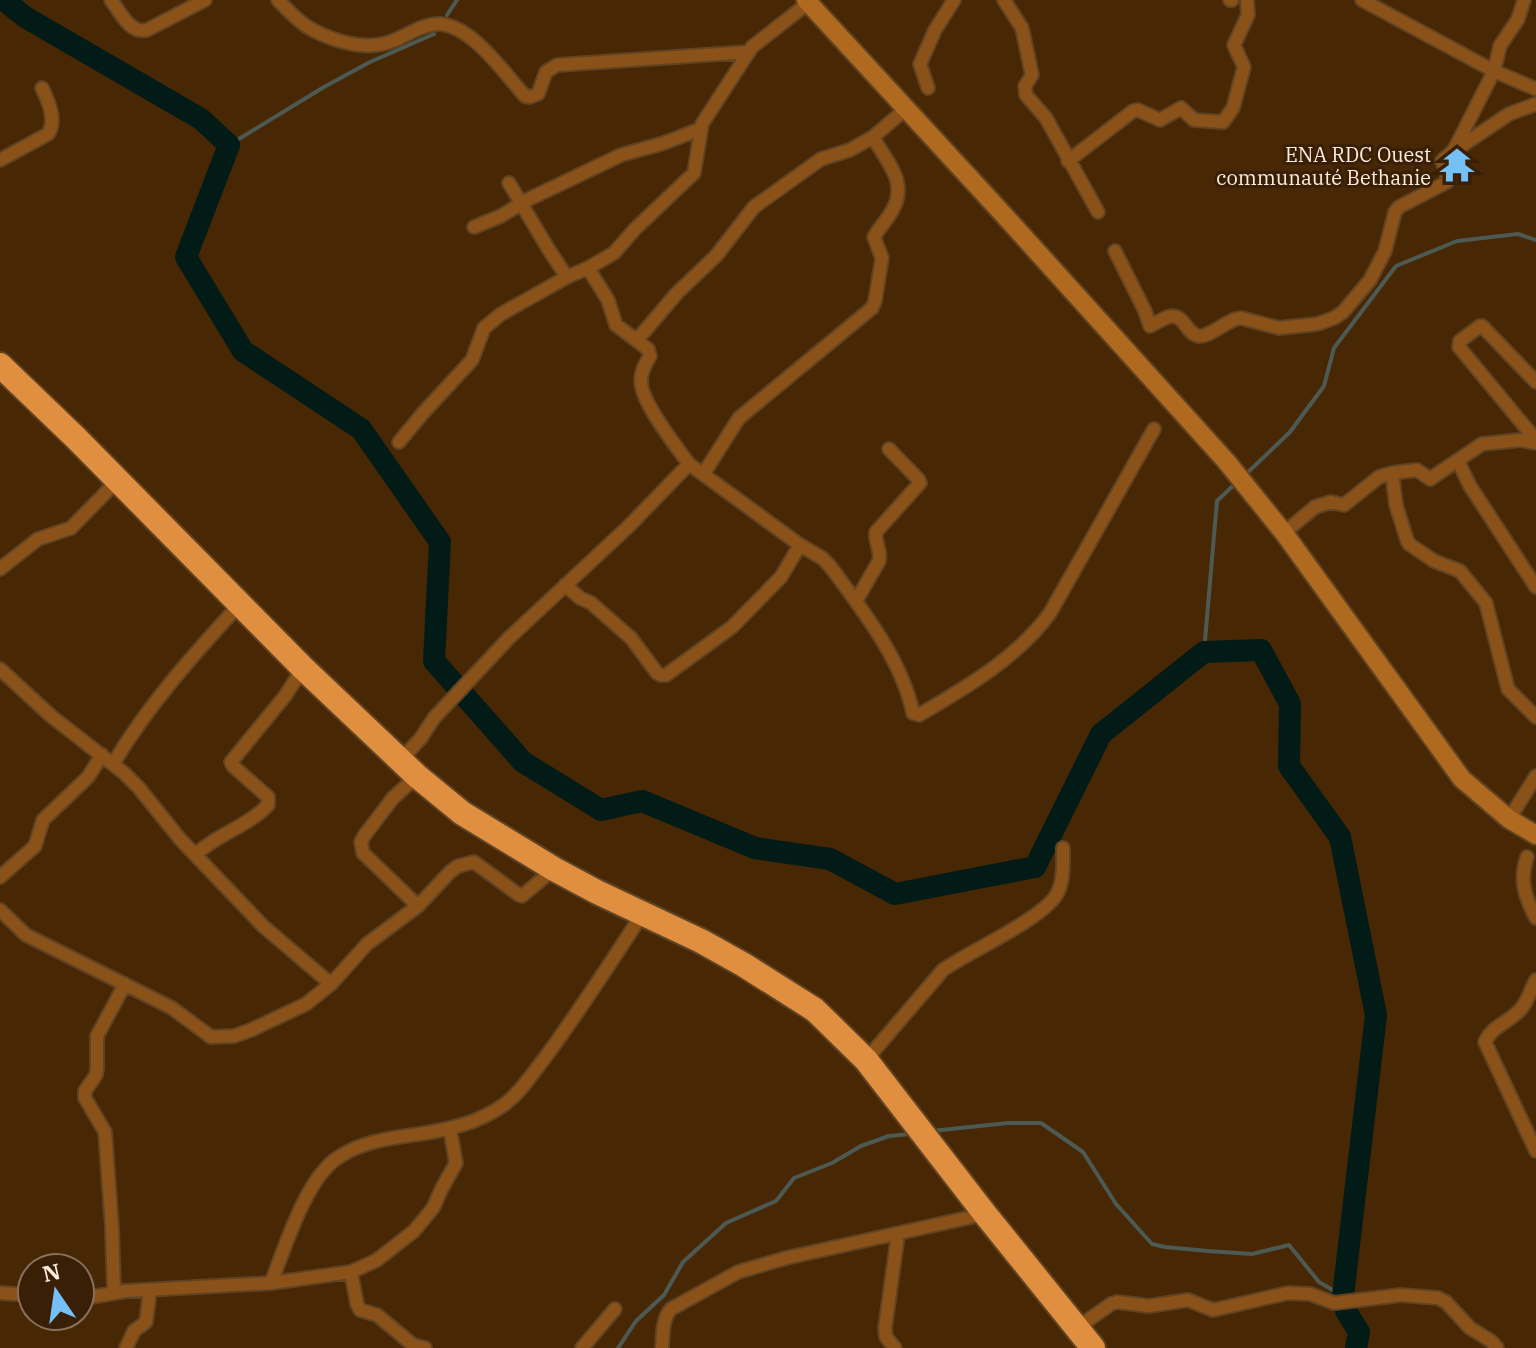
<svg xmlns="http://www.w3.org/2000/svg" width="1536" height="1348" font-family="'IBM Plex Serif',serif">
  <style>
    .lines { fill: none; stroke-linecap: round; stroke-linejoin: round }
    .stream { stroke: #4d5a53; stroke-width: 4 }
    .river { stroke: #021b17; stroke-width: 22 }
    .street-casing { stroke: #604323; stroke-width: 16 }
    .secondary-casing { stroke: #604323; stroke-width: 22 }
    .highway-casing { stroke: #604323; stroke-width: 28 }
    .street { stroke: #8a5219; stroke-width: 12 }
    .secondary { stroke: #b06a20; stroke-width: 18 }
    .highway { stroke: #e08f41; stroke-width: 24 }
    .labels { text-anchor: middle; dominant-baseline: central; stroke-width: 6; stroke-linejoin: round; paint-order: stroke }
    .poi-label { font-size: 20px; fill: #fdecde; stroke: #381f06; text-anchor: end }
  </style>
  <rect width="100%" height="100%" fill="#472704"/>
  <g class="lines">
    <path class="stream" d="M447,15L457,0
      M229,145L324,87L370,62L434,34
      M1244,476L1290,432L1324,386L1334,348L1396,266L1457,241L1518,234L1536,240
      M1204,652L1217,501L1237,482
      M932,1131L1008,1123H1041L1083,1152L1116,1204L1152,1244L1165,1247L1208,1251L1252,1254L1289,1245L1319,1282L1343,1296
      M618,1348L636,1321L664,1295L683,1262L726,1223L776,1201L794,1178L832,1163L861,1146L889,1136L911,1134"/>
    <path class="river" d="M4,0L25,17L201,119L229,145L186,257L243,351L361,429L440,542L434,661L523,762L601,810L642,801L755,848L830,859L895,894L1035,867L1101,734L1204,652L1261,650L1290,704L1289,766L1340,837L1376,1015L1343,1296L1346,1311L1359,1332L1356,1348"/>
    <g class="street-casing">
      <path id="street" d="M111,0C121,13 130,34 147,30L205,0
        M278,0C288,10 298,22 311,29C335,42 368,52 395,40C409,34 425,23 441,24C474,28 504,73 525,96L529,97L538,94L546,72L557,65L749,52
        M1004,0L1022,28L1032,75L1025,86L1026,95L1046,118L1098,212
        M1230,0H1232
        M1362,0L1494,71L1536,89
        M928,88L920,64L935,30L954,0
        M1457,149L1509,114L1536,104
        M0,160L48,134C57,121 49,102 42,88
        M1068,161L1133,111L1138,110L1160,120L1181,108L1194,120L1223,122L1233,108L1244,67L1234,45L1248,15L1247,0
        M474,227L501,216L527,200L621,155L664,143L700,129
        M1115,251L1145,311L1150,326C1156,323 1162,319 1168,317C1185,312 1186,336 1200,336C1210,336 1226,322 1236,319L1241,318L1279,328L1317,324L1334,318L1343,312L1370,280L1385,251L1395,212L1399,207L1447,182L1448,179L1442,161L1454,150L1494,71L1500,46L1518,19L1524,0
        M588,268L614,253L635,229L694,173L702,124L752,47L812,0
        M637,340L677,293L716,256L754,207L821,159L850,150L873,137L907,108
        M1536,382L1482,326H1480L1460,341L1459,347L1536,440
        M399,442L423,413L472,360L484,328L501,314L567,277
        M1458,461L1470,486L1536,587
        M689,464L800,545L822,558L830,566C863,611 901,658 913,713L919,715C967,687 1017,658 1050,613L1154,429
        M704,473L739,418L872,308L875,301L882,258L874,237C880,227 888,219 893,209C908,181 886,161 873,137
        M1392,473L1396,505L1407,540L1409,544L1434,561L1460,571L1486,603L1508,689L1536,717
        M1284,533L1315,507L1331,502L1344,505L1379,477L1392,473L1417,470L1430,479L1482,444L1520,440L1536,443
        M0,569L38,539L71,528L118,480
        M565,585L580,598L591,603L631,638L657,673L661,675H666L732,627L781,577L800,545
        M856,601L879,561C882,551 874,542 876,532L920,483L919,480L889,449
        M0,669L51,716L124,773L139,788L180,839L263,926L331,984
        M400,761L421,738L434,718L509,638L630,525L689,464C676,446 640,401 641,380C641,371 646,363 650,356L648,349L616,325L608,300L588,268L567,277L549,250L509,183
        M113,764C148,705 194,654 240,604
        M417,776L393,798L364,836L361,842L363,853L418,906
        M1509,819L1536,776
        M195,855C217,834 247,827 268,805V797L233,766L231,762L285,696L303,668
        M1527,857C1519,880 1525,897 1536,918
        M0,877L35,846L43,820L88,777L102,755
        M0,910L26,935L172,1008L211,1037L234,1036L251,1030L306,1004L331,984L367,944L418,906L450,872L458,866L474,862L519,895L522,896L554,869
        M1536,980C1531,989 1527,1003 1520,1010C1508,1023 1493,1025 1485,1042L1536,1151
        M866,1060L943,970C969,951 1046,918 1058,892C1064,879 1063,862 1063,848
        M351,1272L357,1304L360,1310L377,1315L413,1345L425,1348
        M271,1283L351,1272L377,1260L414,1231L433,1208L442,1188L456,1163L450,1129
        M114,1292L112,1228L105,1132L85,1098V1091L96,1075L97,1068V1036L125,984
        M0,1293L32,1295
        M80,1299L126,1291L271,1283C285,1248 306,1177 339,1157C363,1141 392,1138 420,1134C450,1129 479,1123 505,1104C521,1092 532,1074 544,1059C579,1012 611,962 643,913
        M1077,1328L1111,1304L1117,1302L1149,1306L1188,1300L1213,1310L1288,1293L1310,1294L1334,1303L1401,1295L1438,1298L1446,1302L1470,1328L1491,1341L1497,1348
        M126,1348L134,1331L146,1322L150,1291
        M582,1348L615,1309
        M662,1348C663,1335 662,1319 671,1309L738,1272L786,1258L985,1214
        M895,1348L886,1337L885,1328L898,1234"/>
    </g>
    <g class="secondary-casing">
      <path id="secondary" d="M806,0L1003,214L1226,461L1284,533L1462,779L1509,819L1536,835"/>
    </g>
    <g class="highway-casing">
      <path id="highway" d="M0,365L76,438L303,668L417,776L462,813L554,869L597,892L701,941L744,965L815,1010L866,1060L985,1214L1093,1348"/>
    </g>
    <use href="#street" class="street"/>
    <use href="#secondary" class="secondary"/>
    <use href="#highway" class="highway"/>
  </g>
  <defs>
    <g id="temple-bare" transform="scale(2.76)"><path d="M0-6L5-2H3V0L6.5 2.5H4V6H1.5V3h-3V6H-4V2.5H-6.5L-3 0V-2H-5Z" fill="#75c0f6" stroke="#381f06" stroke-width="2.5" paint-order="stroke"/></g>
  </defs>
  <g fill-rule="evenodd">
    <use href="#temple-bare" x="1457" y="165"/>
  </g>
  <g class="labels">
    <g class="poi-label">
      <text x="1431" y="154">ENA RDC Ouest<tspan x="1431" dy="23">communauté Bethanie</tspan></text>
    </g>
  </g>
  <g transform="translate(56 1292) rotate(347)"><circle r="38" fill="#381f06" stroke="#87715c" stroke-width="2"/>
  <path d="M0-6L14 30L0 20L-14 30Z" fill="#75c0f6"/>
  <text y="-12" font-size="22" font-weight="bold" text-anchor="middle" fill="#fdecde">N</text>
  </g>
</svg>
